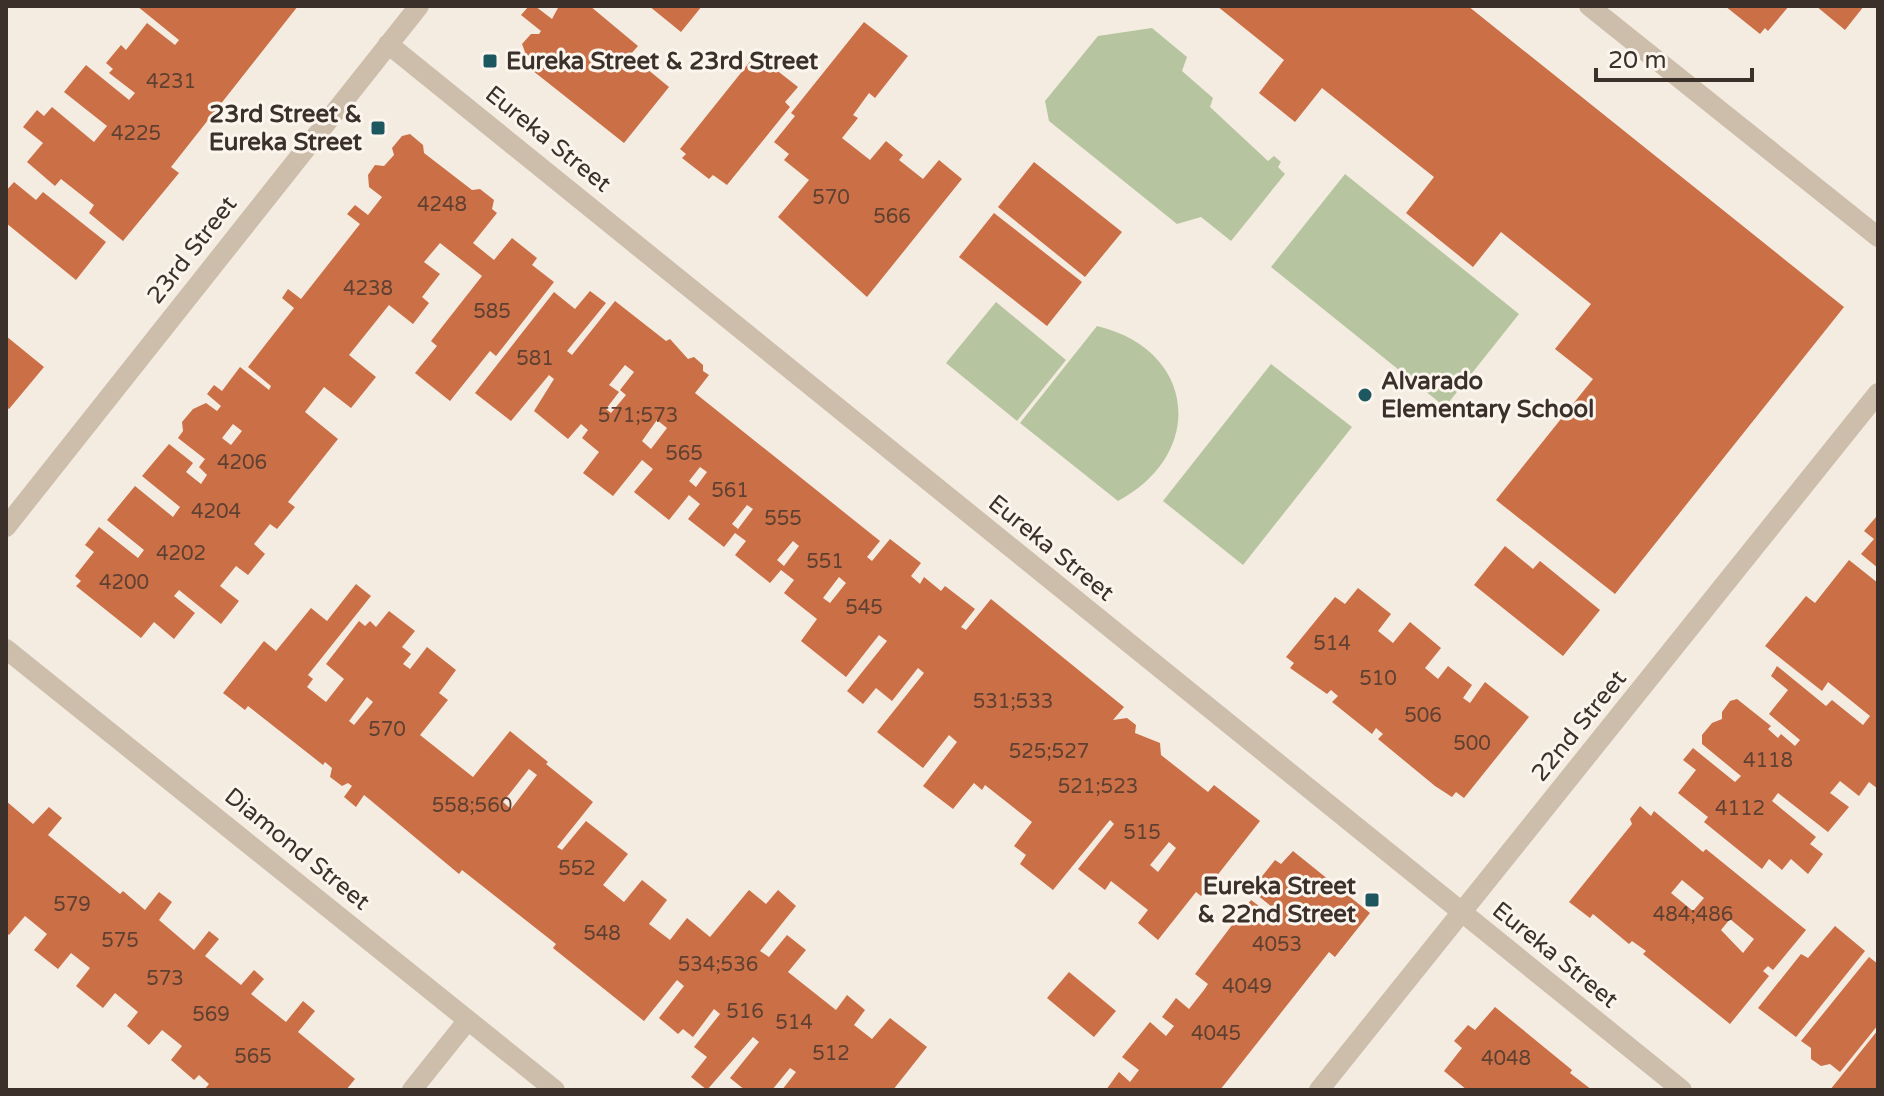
<svg xmlns="http://www.w3.org/2000/svg" width="1884" height="1096" font-family="'Varela Round',sans-serif">
  <style>
    .green { fill: #b6c59f }
    .building { fill: #cb6f47; fill-rule: evenodd }
    .lines { fill: none; stroke-linecap: round; stroke-linejoin: round }
    .minor { stroke: #cdbdab; stroke-width: 20 }
    .poi-dot { fill: #1d575f; stroke: #fbf5ed; stroke-width: 3 }
    .labels { text-anchor: middle; dominant-baseline: central; stroke-width: 6; stroke-linejoin: round; paint-order: stroke }
    .number-label { font-size: 20px; fill: #5f4031 }
    .poi-label { font-size: 24px; font-weight: bold; fill: #3b302a; stroke: #fbf5ed; text-anchor: start }
    .street-label { font-size: 24px; fill: #3b302a; stroke: #fbf5ed }
  </style>
  <rect width="100%" height="100%" fill="#f4ece0"/>
  <path class="green" d="M1152,28L1187,57L1182,71L1213,98L1210,107L1268,161L1274,156L1281,162L1278,167L1285,174L1231,241L1201,217L1177,224L1049,121L1045,101L1098,36Z
    M1345,174L1519,314L1445,407L1271,267Z
    M996,302L1066,360L1017,421L946,363Z
    M1097,326C1197,350 1206,454 1118,501L1020,423Z
    M1271,364L1352,427L1243,565L1163,501Z"/>
  <path class="building" d="M137,6H298L171,167L179,173L123,241L89,213L94,205L61,179L55,186L27,162L43,143L23,127L37,110L44,116L52,107L94,142L107,126L64,92L86,65L129,100L135,93L109,73L113,69L106,63L121,45L126,50L147,23L175,45L179,40Z
    M529,6H535L552,19L559,6H590L638,46L630,55L669,87L624,143L518,59L525,52L522,44L531,34H539L541,31L521,15Z
    M649,6H702L681,32Z
    M1217,6H1468L1844,307L1615,594L1496,500L1593,379L1555,349L1591,304L1501,232L1473,267L1406,213L1434,177L1322,88L1295,122L1259,93L1284,60Z
    M1725,6H1789L1768,31L1765,28L1760,34Z
    M1816,6H1864L1845,30Z
    M864,22L908,56L875,98L869,93L853,115L858,118L842,138L870,160L886,141L903,155L899,160L923,179L939,160L962,179L867,297L778,217L809,180L784,160L789,154L774,142L795,116L791,113Z
    M756,54L798,87L785,102L790,107L727,185L713,175L709,179L682,158L686,154L680,149Z
    M410,134L423,145L424,153L472,190L480,189L494,200L492,209L497,213L473,243L494,260L512,238L537,258L532,265L554,282L496,356L490,351L450,401L415,373L437,346L431,341L482,276L440,243L424,262L440,274L422,297L429,303L413,324L389,305L349,355L376,377L351,408L324,387L305,412L338,439L288,502L295,507L277,529L270,524L254,544L265,554L248,575L236,566L220,586L239,601L221,624L179,590L174,596L195,613L174,639L154,622L141,638L76,586L81,581L75,576L94,552L85,545L99,527L138,558L144,550L107,520L135,486L173,517L180,507L142,476L169,444L193,463L186,472L201,484L207,475L199,467L205,459L178,438L183,431L182,422L193,409L206,403L217,411L221,406L207,394L214,385L222,391L240,367L269,390L271,386L248,367L294,308L282,298L288,289L301,299L360,224L347,214L355,205L368,215L382,197L369,187L368,175L375,165L384,166L394,155L392,148L402,136ZM233,424L242,431L231,445L222,438Z
    M1034,162L1122,232L1085,277L998,207Z
    M14,182L36,200L43,192L106,242L76,280L6,223V191Z
    M994,213L1082,282L1047,326L959,257Z
    M590,291L606,303L567,351L572,355L615,301L666,341L670,339L688,359L694,357L703,365V371L709,375L695,393L880,541L867,557L872,561L890,539L921,563L911,576L920,584L924,577L941,591L945,586L975,609L961,627L966,630L991,599L1124,707L1113,720L1127,718L1136,725L1135,733L1160,743L1161,755L1208,792L1214,785L1260,821L1201,896L1196,892L1158,940L1138,923L1148,910L1111,881L1105,890L1078,869L1114,824L1110,820L1053,890L1020,864L1026,855L1014,846L1032,822L985,785L982,790L974,783L953,809L923,786L957,742L949,735L923,768L877,732L924,673L918,668L892,701L876,688L863,704L847,691L887,641L879,635L846,677L801,641L817,619L784,593L794,580L781,570L770,583L735,555L746,541L735,533L724,547L688,519L700,504L689,495L669,520L634,492L653,469L642,460L613,496L583,473L599,452L582,438L588,430L581,424L568,439L534,411L554,379L549,375L511,421L475,393L554,292L575,309ZM625,365L634,372L620,390L626,395L611,413L606,409L619,392L609,385ZM657,420L667,428L651,449L642,441ZM700,467L707,472L696,487L689,481ZM747,505L753,509L738,529L732,524ZM793,541L799,546L784,566L777,560ZM839,577L846,583L830,603L823,598ZM1169,842L1176,848L1158,872L1150,865Z
    M6,336L44,367L9,409L6,407Z
    M1876,517L1878,519V568L1861,554L1874,539L1864,531Z
    M1505,546L1533,569L1540,561L1600,610L1563,656L1474,585Z
    M1849,560L1878,583V789L1869,782L1859,796L1840,781L1830,793L1849,807L1828,832L1778,793L1772,801L1816,837L1810,844L1823,854L1808,874L1791,859L1782,870L1769,859L1762,869L1704,822L1708,817L1678,793L1696,770L1683,760L1693,748L1735,782L1741,776L1702,744V735L1712,723L1722,719V712L1730,701L1737,699L1771,726L1768,729L1778,738L1781,734L1795,746L1800,740L1769,714L1788,690L1771,676L1777,666L1826,706L1832,700L1863,725L1870,716L1828,682L1822,691L1765,646L1806,596L1815,603Z
    M356,584L371,596L308,675L313,679L307,687L326,702L344,679L326,664L359,621L365,626L370,621L376,627L389,611L415,631L402,647L411,654L403,664L410,669L427,647L456,670L439,693L448,700L420,735L473,777L510,731L548,762L546,764L593,802L557,847L562,850L586,821L628,854L603,885L624,902L642,880L667,900L649,924L670,940L687,918L710,937L749,890L766,904L778,890L796,906L760,951L769,957L787,935L806,950L788,972L836,1010L847,995L865,1010L854,1025L872,1039L890,1018L927,1047L893,1090H782L796,1072L790,1068L772,1090H745L730,1078L759,1042L753,1037L707,1090L691,1077L707,1057L694,1047L720,1014L714,1009L693,1037L683,1029L678,1034L659,1018L684,986L677,980L644,1021L553,948L556,944L462,870L459,874L369,799L364,795L356,807L344,797L352,786L348,783L342,786L330,777L332,768L325,762L323,765L248,706L245,710L223,693L264,641L276,651L311,608L327,621ZM367,697L373,702L354,725L349,721ZM529,769L537,775L511,809L503,802Z
    M1358,588L1391,614L1378,631L1393,643L1410,622L1441,648L1425,668L1438,679L1448,666L1472,685L1463,698L1470,703L1485,682L1529,717L1464,798L1456,792L1452,797L1435,786L1378,739L1383,734L1376,728L1372,734L1332,702L1338,696L1331,690L1327,694L1290,668L1294,663L1286,657L1335,597L1345,604Z
    M6,801L33,824L49,807L62,818L48,835L120,894L123,891L145,910L159,892L172,902L159,920L194,950L209,931L219,939L205,956L241,985L254,970L264,979L251,994L286,1022L303,1001L315,1011L298,1032L355,1079L346,1090H204L209,1084L199,1075L194,1080L171,1060L182,1046L162,1030L149,1045L127,1026L138,1012L115,993L103,1008L76,986L90,968L71,953L58,969L34,950L47,934L25,916L9,935L6,932Z
    M1640,806L1651,816L1654,811L1703,852L1706,849L1806,930L1773,970L1768,966L1763,971L1769,976L1730,1024L1643,954L1646,951L1632,941L1629,944L1593,914L1590,918L1569,902L1632,824L1630,819ZM1682,880L1704,898L1693,911L1671,893ZM1730,919L1754,939L1743,953L1721,930Z
    M1293,851L1370,913L1335,957L1329,952L1220,1090H1106L1119,1072L1130,1082L1139,1070L1122,1057L1150,1022L1166,1036L1174,1026L1162,1017L1176,998L1189,1009L1204,990L1208,984L1195,974L1251,900L1267,912L1272,907L1251,890L1275,860L1281,864Z
    M1835,926L1865,951L1796,1037L1758,1008L1801,954L1808,958Z
    M1869,957L1878,964V1025L1840,1072L1830,1064L1821,1066L1811,1059V1048L1801,1041Z
    M1069,972L1116,1011L1094,1037L1047,998Z
    M1495,1007L1572,1070L1570,1073L1592,1090H1467L1444,1071L1462,1048L1454,1041L1468,1025L1475,1030Z
    M1878,1030V1090H1830Z"/>
  <g class="lines">
    <path class="minor" d="M1589,6L1878,237
      M388,44L1682,1090
      M6,527L419,6
      M6,649L555,1090
      M412,1090L468,1020
      M1319,1090L1878,393"/>
  </g>
  <g class="poi-dot">
    <rect x="482" y="53" width="16" height="16" rx="4"/>
    <rect x="370" y="120" width="16" height="16" rx="4"/>
    <circle cx="1365" cy="395" r="8"/>
    <rect x="1364" y="892" width="16" height="16" rx="4"/>
  </g>
  <g class="labels">
    <g class="number-label">
      <text x="171" y="82">4231</text>
      <text x="136" y="134">4225</text>
      <text x="831" y="198">570</text>
      <text x="442" y="205">4248</text>
      <text x="892" y="217">566</text>
      <text x="368" y="289">4238</text>
      <text x="492" y="312">585</text>
      <text x="535" y="359">581</text>
      <text x="638" y="416">571;573</text>
      <text x="684" y="454">565</text>
      <text x="242" y="463">4206</text>
      <text x="730" y="491">561</text>
      <text x="216" y="512">4204</text>
      <text x="783" y="519">555</text>
      <text x="181" y="554">4202</text>
      <text x="825" y="562">551</text>
      <text x="124" y="583">4200</text>
      <text x="864" y="608">545</text>
      <text x="1332" y="644">514</text>
      <text x="1378" y="679">510</text>
      <text x="1013" y="702">531;533</text>
      <text x="1423" y="716">506</text>
      <text x="387" y="730">570</text>
      <text x="1472" y="744">500</text>
      <text x="1049" y="752">525;527</text>
      <text x="1768" y="761">4118</text>
      <text x="1098" y="787">521;523</text>
      <text x="472" y="806">558;560</text>
      <text x="1740" y="809">4112</text>
      <text x="1142" y="833">515</text>
      <text x="577" y="869">552</text>
      <text x="72" y="905">579</text>
      <text x="1693" y="915">484;486</text>
      <text x="602" y="934">548</text>
      <text x="120" y="941">575</text>
      <text x="1277" y="945">4053</text>
      <text x="718" y="965">534;536</text>
      <text x="165" y="979">573</text>
      <text x="1247" y="987">4049</text>
      <text x="745" y="1012">516</text>
      <text x="211" y="1015">569</text>
      <text x="794" y="1023">514</text>
      <text x="1216" y="1034">4045</text>
      <text x="831" y="1054">512</text>
      <text x="253" y="1057">565</text>
      <text x="1506" y="1059">4048</text>
    </g>
    <g class="poi-label">
      <text x="506" y="61">Eureka Street &amp; 23rd Street</text>
      <text x="362" y="114" text-anchor="end">23rd Street &amp;<tspan x="362" dy="28">Eureka Street</tspan></text>
      <text x="1381" y="381">Alvarado<tspan x="1381" dy="28">Elementary School</tspan></text>
      <text x="1356" y="886" text-anchor="end">Eureka Street<tspan x="1356" dy="28">&amp; 22nd Street</tspan></text>
    </g>
    <g class="street-label">
      <text transform="translate(548 139) rotate(39)">Eureka Street</text>
      <text transform="translate(192 250) rotate(-52)">23rd Street</text>
      <text transform="translate(1051 548) rotate(39)">Eureka Street</text>
      <text transform="translate(1579 726) rotate(-51)">22nd Street</text>
      <text transform="translate(297 849) rotate(39)">Diamond Street</text>
      <text transform="translate(1555 955) rotate(39)">Eureka Street</text>
    </g>
  </g>
  <rect width="1884" height="1096" fill="none" stroke="#3b302a" stroke-width="16"/>
  <path d="M1596 68v12h156v-12" fill="none" stroke="#3b302a" stroke-width="4"/>
  <text x="1608" y="68" font-size="24" fill="#3b302a" stroke="#fbf5ed" stroke-width="6" paint-order="stroke">20 m</text>
</svg>
